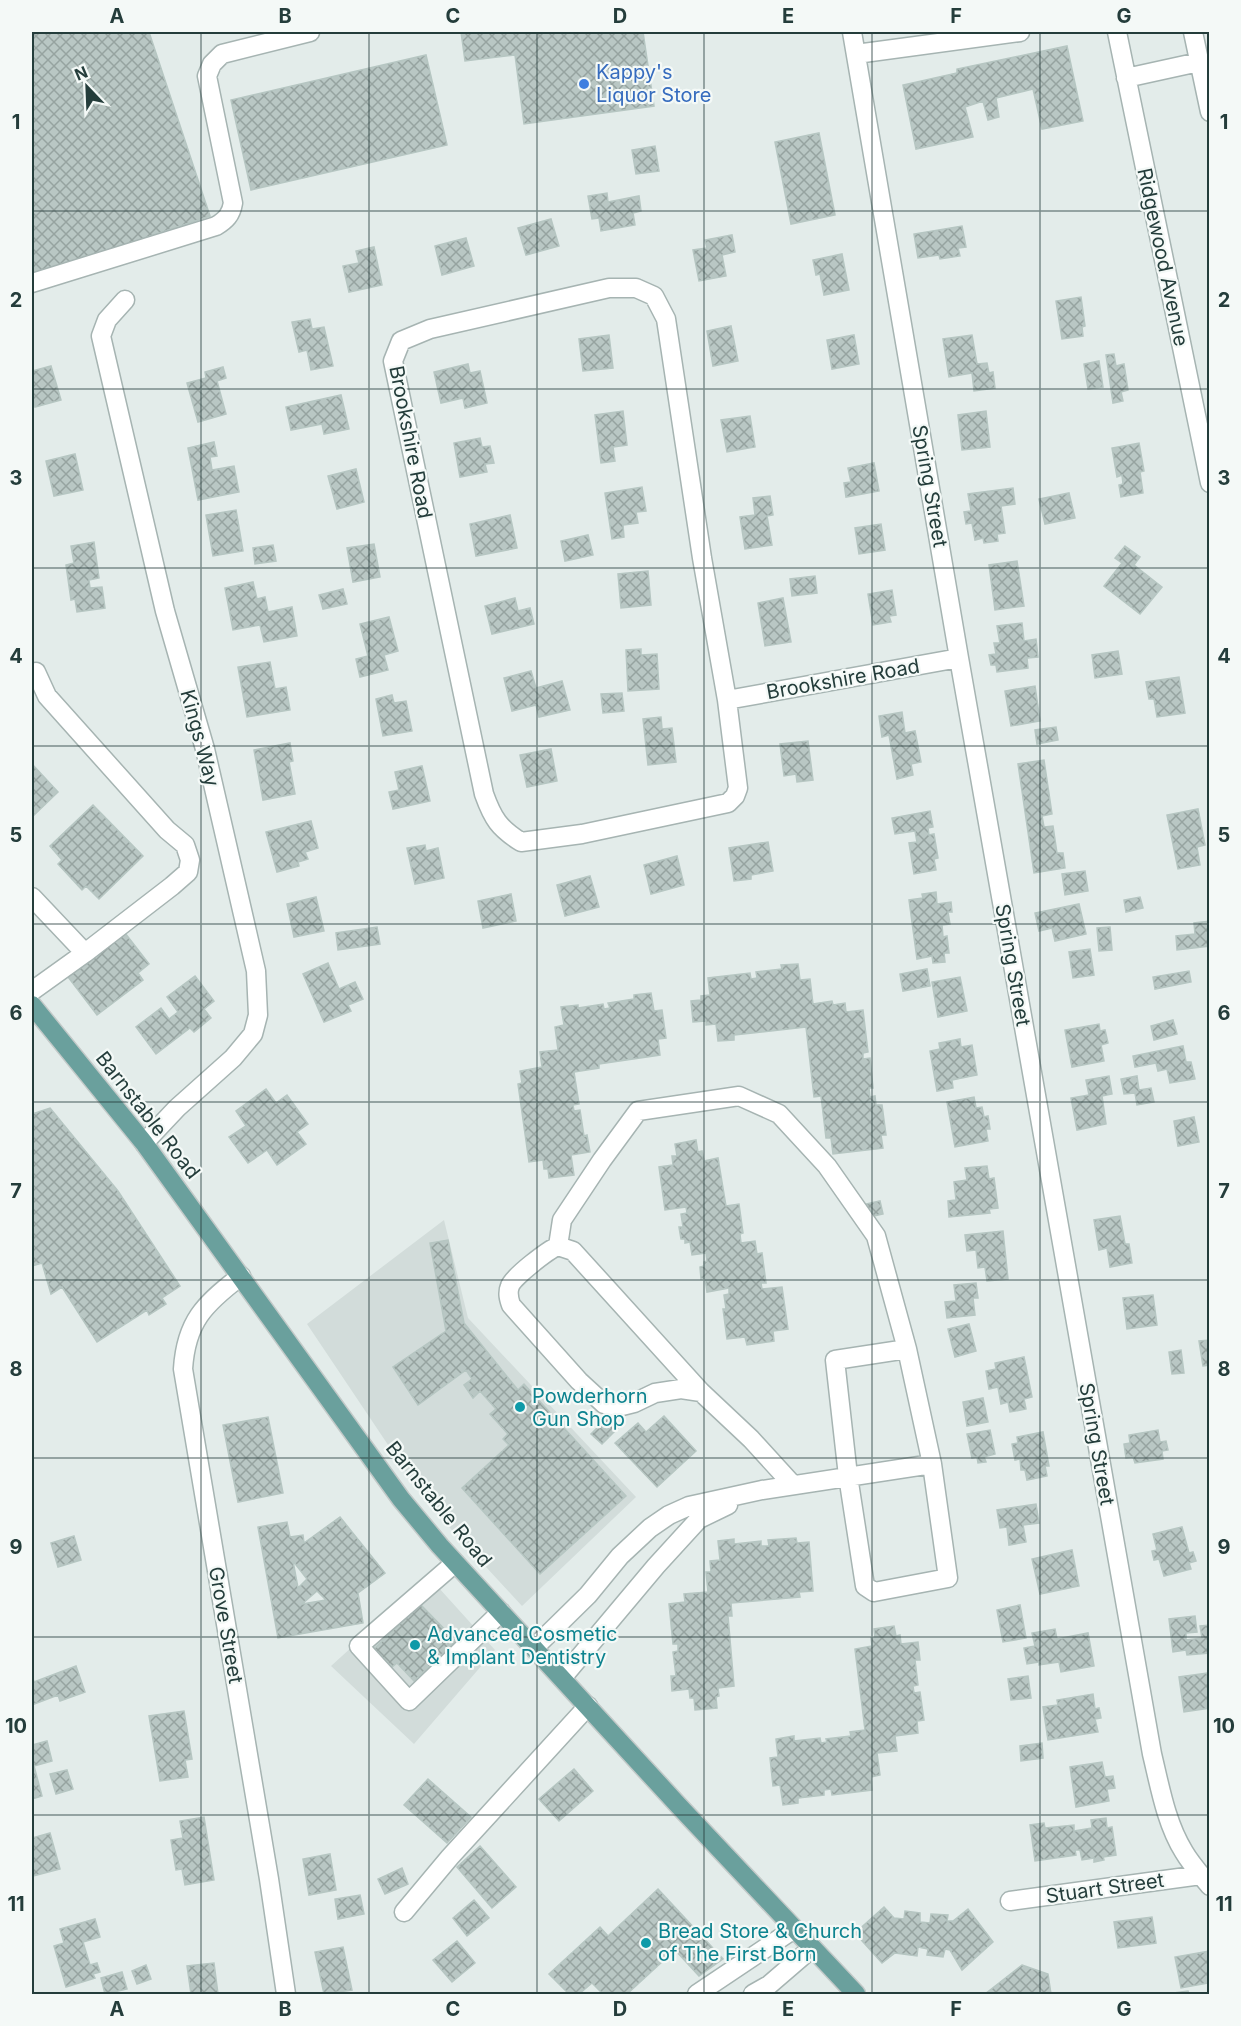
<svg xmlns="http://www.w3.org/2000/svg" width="1241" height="2026" font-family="Inter,sans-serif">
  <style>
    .built { fill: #d2dcda }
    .building { fill: url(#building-cross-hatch); stroke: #b6c6c2; stroke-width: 1.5; fill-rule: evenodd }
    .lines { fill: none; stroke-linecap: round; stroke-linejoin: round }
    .minor-casing { stroke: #a6b4b2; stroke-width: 21 }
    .major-casing { stroke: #c2c9c8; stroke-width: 21 }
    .minor { stroke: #fff; stroke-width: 18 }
    .major { stroke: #6aa09d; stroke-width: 18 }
    .grid { fill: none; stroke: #243d3b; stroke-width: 1.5; stroke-opacity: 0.55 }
    .shop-dot { fill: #3f7fe0; stroke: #f4f9f7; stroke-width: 2 }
    .culture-dot { fill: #0f9aa8; stroke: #f4f9f7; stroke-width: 2 }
    .labels { text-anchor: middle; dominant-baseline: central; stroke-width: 4.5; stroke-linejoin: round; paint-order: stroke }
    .shop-label { font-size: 20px; fill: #366cbe; stroke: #f4f9f7; text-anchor: start }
    .street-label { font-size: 20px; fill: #243d3b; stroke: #f4f9f7 }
    .culture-label { font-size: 20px; fill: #0d838f; stroke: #f4f9f7; text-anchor: start }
    .neatline { fill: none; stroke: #243d3b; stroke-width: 2 }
    .grid-label { font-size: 20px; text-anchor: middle; font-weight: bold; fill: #243d3b }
  </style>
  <defs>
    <pattern id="building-cross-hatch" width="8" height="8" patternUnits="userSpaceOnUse" patternTransform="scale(1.5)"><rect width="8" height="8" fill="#b9c7c4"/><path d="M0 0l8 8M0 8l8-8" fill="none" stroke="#96a3a0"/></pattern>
  </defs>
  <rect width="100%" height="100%" fill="#e3ecea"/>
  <path class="built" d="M444,1220L468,1318L636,1497L522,1606L427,1503L307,1324Z
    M429,1577L495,1650L414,1744L331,1666Z"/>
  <path class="building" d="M32,32H149L210,216L32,276Z
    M461,32H643L654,106L524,124L515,55L465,61Z
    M1067,46L1083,121L1042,129L1033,89L996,98L999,117L988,120L983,101L965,107L973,137L916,149L903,85L957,73V69Z
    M426,55L447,145L251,190L231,100Z
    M819,133L835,215L791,224L775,142Z
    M655,146L659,171L636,174L632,150Z
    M607,193L608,202L639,196L641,211L633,213L635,225L601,231L599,218L592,219L588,196Z
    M551,219L559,246L526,255L518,228Z
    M962,226L966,247L958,248L960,256L940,259L939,255L918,258L914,234Z
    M732,235L735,252L722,255L726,276L699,281L693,250L707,248L705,240Z
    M466,238L474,266L442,275L435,246Z
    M374,247L382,285L349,292L343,266L359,263L356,251Z
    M842,254L849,290L824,295L820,274L816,275L813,260Z
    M1081,297L1085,326L1082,327L1083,336L1062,339L1056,301Z
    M310,319L312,329L324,327L333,366L311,370L307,350L299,352L292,322Z
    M731,326L738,361L713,366L707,331Z
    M609,335L613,368L583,371L579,339Z
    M854,335L859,364L832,369L827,340Z
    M972,335L977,364L987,363L989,373L993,372L995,388L974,391L972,373L949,377L943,339Z
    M1114,354L1116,366L1124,364L1128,390L1121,392L1123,401L1113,403L1106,355Z
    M1099,361L1103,387L1088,389L1084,364Z
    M468,364L470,373L480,371L487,403L465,408L463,398L441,403L434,372Z
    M51,366L61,400L35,407L32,395V371Z
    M223,367L226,378L217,381L226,414L198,422L187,383L206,378L205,372Z
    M341,395L349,429L324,434L322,424L291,430L286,407Z
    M623,411L627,445L613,447L615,461L601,463L595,415Z
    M986,411L990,447L962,450L958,415Z
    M750,416L755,447L727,452L721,420Z
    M480,438L482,447L490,446L494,463L485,464L487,472L460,477L454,443Z
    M214,442L217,456L210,457L212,470L234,466L239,492L198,500L188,448Z
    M1139,443L1144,471L1140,472L1143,493L1121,497L1119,485L1123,484L1122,475L1117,477L1112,448Z
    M75,454L83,490L54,496L46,461Z
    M874,463L879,491L846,497L844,483L851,482L848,468Z
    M356,469L364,502L337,509L328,476Z
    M642,487L646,511L636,512L638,523L623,525L624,537L612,539L605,493Z
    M1013,488L1015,504L1001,506L1005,533L997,534L998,541L984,543L983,538L975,540L972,523L966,524L964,512L971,511L968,494Z
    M1069,493L1075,518L1045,524L1039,499Z
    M770,496L773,515L767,516L772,545L745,549L740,517L755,515L753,498Z
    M236,510L243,551L213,556L206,515Z
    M510,515L517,548L476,556L470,524Z
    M881,524L885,550L859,554L855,528Z
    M588,535L593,555L565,561L561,541Z
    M94,542L99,578L89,580L90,588L102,587L105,608L77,612L75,599L71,600L66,565L74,563L71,546Z
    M374,544L380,577L353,582L347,548Z
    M273,545L276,561L255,564L253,548Z
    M1125,546L1140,557L1134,565L1162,587L1140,614L1104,586L1122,563L1115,558Z
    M1017,561L1024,606L995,610L989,565Z
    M648,571L651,605L621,608L618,574Z
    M815,576L817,593L792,596L790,579Z
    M253,582L257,599L265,597L268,612L292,607L297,636L264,642L260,625L233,630L225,588Z
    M343,589L347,604L323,609L319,595Z
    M892,590L896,615L889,616L891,622L873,625L868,594Z
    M515,598L518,611L530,608L534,624L492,634L485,606Z
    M783,598L791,642L765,646L758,603Z
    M389,617L398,651L384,655L388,670L360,677L356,659L368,656L360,624Z
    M1022,623L1024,641L1036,639L1038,657L1027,658L1028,668L997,672L996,665H991L989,655L996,654L994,643H1000L997,626Z
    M641,649V655L657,654L659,689L628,691L626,650Z
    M1118,651L1122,674L1095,678L1092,655Z
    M270,662L275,689L286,687L290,710L247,717L238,667Z
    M531,671L536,688L562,681L570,710L539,717L536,705L512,711L504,678Z
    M1179,677L1185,713L1157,717L1154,699H1149L1146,682Z
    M1035,686L1040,721L1011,726L1005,691Z
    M622,693L624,711L603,713L601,694Z
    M392,695L394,703L406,701L412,731L383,736L376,699Z
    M902,712L905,733L915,731L921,762L911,764L913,775L897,779L889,735L882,737L879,716Z
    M661,717L662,729L672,728L676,762L648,765L643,719Z
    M1056,727L1058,740L1037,744L1035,730Z
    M808,741L813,780L797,782L796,774L784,776L780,744Z
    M290,743L293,761L289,762L295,794L263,800L254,750Z
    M551,749L557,781L527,787L520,755Z
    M1044,760L1052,814L1042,816L1044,827L1053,826L1057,853H1063L1065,868L1034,873L1018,764Z
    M32,764L58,792L32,817Z
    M422,766L430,801L393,809L389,792L399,790L395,772Z
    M93,805L143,856L99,899L86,886L82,890L58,864L62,860L50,846Z
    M1198,809L1205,845L1197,847L1200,865L1178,869L1167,815Z
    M930,811L933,827L928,828L929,835L934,834L938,858L934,859L936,870L914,874L909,843L917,842L915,831L895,834L892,818Z
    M311,821L318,848L305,852L308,859L298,862L299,866L277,872L266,832Z
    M768,842L773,871L751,875V879L734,881L729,848Z
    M425,845L426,851L438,848L444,878L415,884L407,848Z
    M677,856L684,885L651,894L644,865Z
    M1085,871L1088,891L1065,895L1062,874Z
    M590,876L599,907L565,916L557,885Z
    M936,892L937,904L951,902L952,912H948L950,924L942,925L943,937L947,936L949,953H944L945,962L933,963L932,956L917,959L909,900L923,898L922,894Z
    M511,894L516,921L483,928L478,901Z
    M316,897L324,931L294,937L287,904Z
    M1140,897L1143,908L1126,912L1124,900Z
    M1079,904L1086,934L1055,941L1052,928L1039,931L1035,913Z
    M1210,921V946L1177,950L1176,936L1195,934L1194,923Z
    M377,927L380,944L338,950L336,933Z
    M1110,927L1112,950L1099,951L1097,928Z
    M125,933L149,964L138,973L143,980L97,1015L68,977Z
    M1090,949L1094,975L1073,978L1069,952Z
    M328,963L339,989L355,982L363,999L348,1005L351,1011L324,1022L303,974Z
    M798,964L800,980L810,979L813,1004L832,1001L833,1005L845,1003L846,1012L863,1010L868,1052L863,1053V1059L870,1058L873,1088H869L870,1097L875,1096L876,1105H882L886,1135H881L883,1148L833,1154L831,1138H826L821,1096L814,1097L806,1027L734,1035V1040L718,1041L716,1024L706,1025V1021L693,1022L691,1001L701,1000V996L710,995L708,978L750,973L751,979L757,978L756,972L782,969L781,965Z
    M927,969L930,986L903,991L900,974Z
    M1189,971L1191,982L1155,989L1153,977Z
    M195,976L214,1001L204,1009L211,1018L194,1032L190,1028L156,1054L136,1027L161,1008L169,1019L178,1012L167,997Z
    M960,977L967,1011L938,1017L932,982Z
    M651,993L654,1011L662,1010L666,1038L658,1039L660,1055L599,1064V1068L574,1072L579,1104L573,1105L574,1111L580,1110L584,1136L587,1135L590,1152L571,1155L574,1175L549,1178L548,1169H544L543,1160L529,1162L518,1084L522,1083L520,1071L542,1067L540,1052L558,1050L555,1027L564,1025L561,1007L578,1005V1008L603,1004L604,1009L610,1008L608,1003L634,999V995Z
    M1173,1020L1177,1034L1154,1040L1151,1026Z
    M1099,1024L1100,1031L1105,1030L1108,1043L1101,1045L1104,1061L1072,1067L1065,1030Z
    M960,1039L961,1047L972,1045L977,1075L952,1080L953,1088L937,1091L930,1051L940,1049L939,1043Z
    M1183,1046L1186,1062H1191L1195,1079L1170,1083L1167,1069L1158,1071L1156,1063L1135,1067L1133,1056Z
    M1109,1076L1112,1094L1102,1096L1106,1124L1077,1130L1071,1098L1089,1095L1086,1080Z
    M1137,1076L1139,1090L1151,1088L1154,1102L1137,1105L1135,1093L1124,1094L1121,1079Z
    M266,1089L276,1103L287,1095L308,1124L297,1132L306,1144L277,1165L267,1150L248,1163L229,1137L246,1126L236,1111Z
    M974,1097L976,1108L982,1107L984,1117L988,1116L990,1129H986L988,1141L955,1147L947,1102Z
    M50,1108L118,1191L180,1286L162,1298L166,1304L149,1315L147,1310L97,1342L62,1287L51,1294L42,1263L32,1266V1114Z
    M1194,1117L1199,1142L1178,1146L1174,1121Z
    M696,1140L698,1152L702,1151L704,1161L718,1158L726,1206L739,1204L743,1233L740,1234L741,1243L755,1241L757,1254L762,1253L766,1283H761L762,1289L782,1287L788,1329L773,1331L774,1341L747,1345L745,1337L727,1339L723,1309H726L724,1295L729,1294V1288L707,1292L705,1278L701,1279L700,1267L704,1266V1262L707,1261L706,1253L692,1255L690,1242L685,1243V1239H681L679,1227H683L681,1214L687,1213L686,1207L665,1210L659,1167L673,1165L672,1156H677L675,1144Z
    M987,1166L989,1179L994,1178L998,1208L989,1209L990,1213L949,1217L948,1201L956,1200L954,1182L967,1180L965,1168Z
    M880,1201L883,1214L869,1217L866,1204Z
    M1120,1216L1125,1244H1129L1132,1263L1110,1267L1107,1248L1099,1250L1094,1220Z
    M1003,1231L1008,1279L987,1281L985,1267L978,1268L976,1250L967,1251L965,1235Z
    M448,1240L464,1323L518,1390L524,1384L626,1496L540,1574L462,1488L509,1445L503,1439L508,1434L490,1414L496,1409L480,1391L473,1398L464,1385L472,1379L466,1370L418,1405L393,1367L446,1331L430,1243Z
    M976,1283L978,1298H973L975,1315L947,1318L945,1302L956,1301L954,1285Z
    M1153,1295L1157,1325L1127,1329L1123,1298Z
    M969,1324L976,1351L955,1357L948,1329Z
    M1210,1340V1365L1203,1366L1199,1341Z
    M1181,1350L1184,1373L1172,1374L1169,1352Z
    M1024,1357L1032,1397L1024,1399L1026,1409L1010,1412L1008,1402L1001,1404L998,1387L989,1389L986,1371L996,1369L995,1363Z
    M983,1398L988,1422L967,1426L963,1402Z
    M664,1416L696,1451L657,1487L615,1443L638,1423L646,1432Z
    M268,1417L283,1493L238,1502L223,1425Z
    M608,1417L618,1428L602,1444L591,1434Z
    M990,1430L995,1454L984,1457L986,1462L978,1463L977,1457L972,1458L967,1434Z
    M1158,1430L1160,1442L1166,1441L1168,1450L1162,1451L1163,1459L1135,1463L1133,1457L1126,1458L1124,1444L1130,1443L1129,1435Z
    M1043,1432L1049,1466H1045L1047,1476L1027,1480L1025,1470H1021L1020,1459L1015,1460L1012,1444L1018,1443L1017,1437Z
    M1036,1504L1039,1523L1023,1525L1026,1542L1009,1545L1007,1527L1000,1528L997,1510Z
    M340,1517L385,1573L358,1593L363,1623L278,1638L258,1527L287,1522L290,1537L303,1535L304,1543ZM293,1561L307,1579L298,1588ZM317,1591L326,1600L302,1604Z
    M1182,1527L1189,1553L1193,1552L1196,1561L1189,1563L1191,1569L1164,1576L1159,1559L1154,1560L1152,1551L1157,1550L1153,1534Z
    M74,1536L81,1560L58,1567L51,1543Z
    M796,1538L797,1543L809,1542L813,1591L799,1592L800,1597L731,1603L732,1616H728L734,1686L718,1688L719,1696L716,1697L717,1708L695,1710L694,1698H690L689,1689L672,1691L671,1676H676L673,1652L678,1651V1644H673L669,1604L685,1602L684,1594L708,1592L706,1572H711L710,1561L720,1560L718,1541L734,1539V1544L761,1541V1546H769L768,1540Z
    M1072,1550L1079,1586L1040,1594L1032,1559Z
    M420,1604L456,1641L414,1681L397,1663L392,1667L374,1649Z
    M1020,1605L1026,1638L1003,1642L997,1610Z
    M1195,1616L1197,1632L1186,1633V1640L1202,1638L1200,1626L1210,1625V1653L1187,1655L1186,1650L1173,1652L1169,1619Z
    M894,1626L896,1636L900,1635L901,1644L918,1642L920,1660H915L918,1685L913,1686L914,1693L920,1692L924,1720L917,1721L918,1733L895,1736L897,1751L877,1753L880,1775L871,1777L872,1790L832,1795L831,1789L824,1790V1795L798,1798V1803L783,1805L780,1785L773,1786L770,1758L778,1757L776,1739L794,1736V1741L820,1738L821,1743L827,1742L826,1739L851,1736L850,1732L865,1730L855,1649L872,1646L871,1638H875L874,1629Z
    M1055,1629L1057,1639L1088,1633L1094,1666L1061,1672L1059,1662L1039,1665V1662L1027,1664L1024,1648L1035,1646L1032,1633Z
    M76,1666L85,1692L60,1701L58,1695L32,1705V1675L34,1682Z
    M1207,1673L1210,1708L1184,1712L1179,1677Z
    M1028,1676L1031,1698L1011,1700L1008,1679Z
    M1093,1694L1095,1709L1099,1708L1101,1718L1095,1719L1098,1732L1048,1740L1043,1707L1058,1705L1057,1700Z
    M184,1711L192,1759L185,1760L188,1777L160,1781L149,1716Z
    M47,1741L52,1761L34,1766L42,1796L32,1799V1745Z
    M1042,1743L1043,1758L1021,1761L1020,1746Z
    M1102,1762L1105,1777L1113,1776L1115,1788L1107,1789L1109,1801L1076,1807L1070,1767Z
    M574,1769L593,1791L559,1821L539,1799Z
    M67,1770L73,1789L56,1794L50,1774Z
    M428,1779L471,1817L447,1843L404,1805Z
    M204,1817L214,1880L185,1885L182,1869L176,1870L171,1840L183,1838L180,1821Z
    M1106,1818L1107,1828L1112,1827L1116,1855L1103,1857L1104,1860L1094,1862V1858L1082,1860L1080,1850H1075L1076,1855L1035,1861L1030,1825L1044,1823L1045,1828L1074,1825V1831L1092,1828L1091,1820Z
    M50,1833L60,1869L33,1876L32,1838Z
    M480,1846L516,1887L492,1908L457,1867Z
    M330,1854L336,1890L309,1895L303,1859Z
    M402,1868L408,1884L385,1894L378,1879Z
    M658,1889L723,1959L699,1976L675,1950L627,1994H603L592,1983L579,1994H569L549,1974L600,1927L608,1936Z
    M360,1895L364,1914L338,1919L335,1899Z
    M474,1900L489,1918L467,1936L453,1918Z
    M884,1907L894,1918L904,1919L905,1911L920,1913V1922L930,1923L931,1914L948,1915L947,1921H953L968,1909L993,1942L962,1970L950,1950L945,1949L943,1957L927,1955L928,1949L918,1947L917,1956L895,1953L882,1963L855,1933Z
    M1152,1917L1156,1943L1118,1948L1114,1922Z
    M95,1919L100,1937L83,1942L90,1965L97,1963L100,1972L93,1974L95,1978L66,1987L54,1946L64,1943L60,1929Z
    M457,1941L475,1963L452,1982L433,1960Z
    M343,1947L352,1990L324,1994L315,1952Z
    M1210,1951V1989L1208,1983L1181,1988L1175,1957Z
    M214,1963L218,1994H191L187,1966Z
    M146,1965L151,1979L137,1984L132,1971Z
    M1022,1965L1048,1974L1051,1994H985Z
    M122,1972L127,1989L105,1994L101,1978Z
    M1188,1991L1189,1994H1166Z"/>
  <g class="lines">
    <g class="minor-casing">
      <path id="minor" d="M852,32L959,658L1152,1754C1160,1787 1166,1823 1184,1852C1191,1864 1201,1875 1210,1886
        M1117,32L1210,483
        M1193,32L1210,112
        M856,54L1020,32
        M1126,78L1199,62
        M32,283L216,226C226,220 231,215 233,203L207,76L212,64L222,54L310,32
        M125,300L107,320L101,336L165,611L205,749L256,971L258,1015L253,1034L233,1058L177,1108L144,1143
        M32,673L36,672L47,696L167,830L185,845L190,860L188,872L172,886L85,953L32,897
        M727,700L738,788L735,796L728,803L582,834L521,842C499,828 493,819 484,794L393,361L401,341L430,329L609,288H636L654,296L666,319L702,558L727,700L959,658
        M32,991L85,953
        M558,1246L562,1220L602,1160L638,1111L739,1096L779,1114L827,1166L876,1236L907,1349L932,1464L948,1578L874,1592L865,1586L848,1476L835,1360L907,1349
        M241,1276C204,1304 186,1322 183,1369L269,1879L286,1994
        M701,1392L681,1389L655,1393L634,1403L618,1407L604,1404L579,1381L511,1305C509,1299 507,1293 510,1286C513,1277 548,1250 558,1246L573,1251L701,1392L751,1439L793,1485
        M455,1563L359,1646L409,1701L501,1612
        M534,1648L588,1595L620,1556L650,1528L669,1515L689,1506L762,1490L932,1464
        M562,1678L656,1566L699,1519L728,1505
        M1010,1901L1201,1875
        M404,1912L450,1857L588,1706
        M697,1994L794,1929
        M753,1994L769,1985L812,1948"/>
    </g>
    <g class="major-casing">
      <path id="major" d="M32,1005L144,1143L401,1499L440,1546L678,1805L856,1994"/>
    </g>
    <use href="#minor" class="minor"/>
    <use href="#major" class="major"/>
  </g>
  <path class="grid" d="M201,32V1994M369,32V1994M537,32V1994M704,32V1994M872,32V1994M1040,32V1994M32,211H1210M32,389H1210M32,568H1210M32,746H1210M32,924H1210M32,1102H1210M32,1280H1210M32,1458H1210M32,1637H1210M32,1815H1210"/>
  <circle class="shop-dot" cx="584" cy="84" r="6"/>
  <g class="culture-dot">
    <circle cx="520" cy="1407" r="6"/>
    <circle cx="415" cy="1645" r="6"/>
    <circle cx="646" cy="1943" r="6"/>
  </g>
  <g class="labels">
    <g class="shop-label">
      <text x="596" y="72">Kappy's<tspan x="596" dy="23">Liquor Store</tspan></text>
    </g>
    <g class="street-label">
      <text transform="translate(1163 257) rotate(78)">Ridgewood Avenue</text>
      <text transform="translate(411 442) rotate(79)">Brookshire Road</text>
      <text transform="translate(930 486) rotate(80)">Spring Street</text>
      <text transform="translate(843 679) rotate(-10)">Brookshire Road</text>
      <text transform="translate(200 738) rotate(75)">Kings Way</text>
      <text transform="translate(1013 965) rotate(80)">Spring Street</text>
      <text transform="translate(148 1115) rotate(52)">Barnstable Road</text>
      <text transform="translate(1097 1444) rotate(80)">Spring Street</text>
      <text transform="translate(439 1504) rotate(51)">Barnstable Road</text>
      <text transform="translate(226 1625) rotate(80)">Grove Street</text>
      <text transform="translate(1105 1888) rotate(-8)">Stuart Street</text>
    </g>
    <g class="culture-label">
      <text x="532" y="1396">Powderhorn<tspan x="532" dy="23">Gun Shop</tspan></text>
      <text x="427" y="1634">Advanced Cosmetic<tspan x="427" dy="23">&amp; Implant Dentistry</tspan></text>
      <text x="658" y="1931">Bread Store &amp; Church<tspan x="658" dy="23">of The First Born</tspan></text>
    </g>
  </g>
  <rect width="1241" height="2026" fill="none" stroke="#f4f9f7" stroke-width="66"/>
  <g transform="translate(87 87) rotate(337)" stroke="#f4f9f7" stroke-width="4.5" paint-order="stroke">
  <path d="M0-4.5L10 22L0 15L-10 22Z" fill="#243d3b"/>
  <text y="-9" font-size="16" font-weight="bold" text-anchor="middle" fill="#243d3b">N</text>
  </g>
  <rect x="33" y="33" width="1175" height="1960" class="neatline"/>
  <g class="grid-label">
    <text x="117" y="23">A</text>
    <text x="285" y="23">B</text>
    <text x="453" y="23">C</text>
    <text x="620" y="23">D</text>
    <text x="788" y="23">E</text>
    <text x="956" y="23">F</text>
    <text x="1124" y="23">G</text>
    <text x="16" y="129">1</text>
    <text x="1224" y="129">1</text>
    <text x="16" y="307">2</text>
    <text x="1224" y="307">2</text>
    <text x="16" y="485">3</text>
    <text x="1224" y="485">3</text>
    <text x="16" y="663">4</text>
    <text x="1224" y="663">4</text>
    <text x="16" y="842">5</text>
    <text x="1224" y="842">5</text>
    <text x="16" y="1020">6</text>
    <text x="1224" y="1020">6</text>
    <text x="16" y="1198">7</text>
    <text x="1224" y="1198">7</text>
    <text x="16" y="1376">8</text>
    <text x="1224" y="1376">8</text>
    <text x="16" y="1554">9</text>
    <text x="1224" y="1554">9</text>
    <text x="16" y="1733">10</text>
    <text x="1224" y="1733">10</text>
    <text x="16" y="1911">11</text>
    <text x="1224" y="1911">11</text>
    <text x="117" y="2016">A</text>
    <text x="285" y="2016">B</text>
    <text x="453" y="2016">C</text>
    <text x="620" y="2016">D</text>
    <text x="788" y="2016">E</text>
    <text x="956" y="2016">F</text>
    <text x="1124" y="2016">G</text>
  </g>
</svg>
